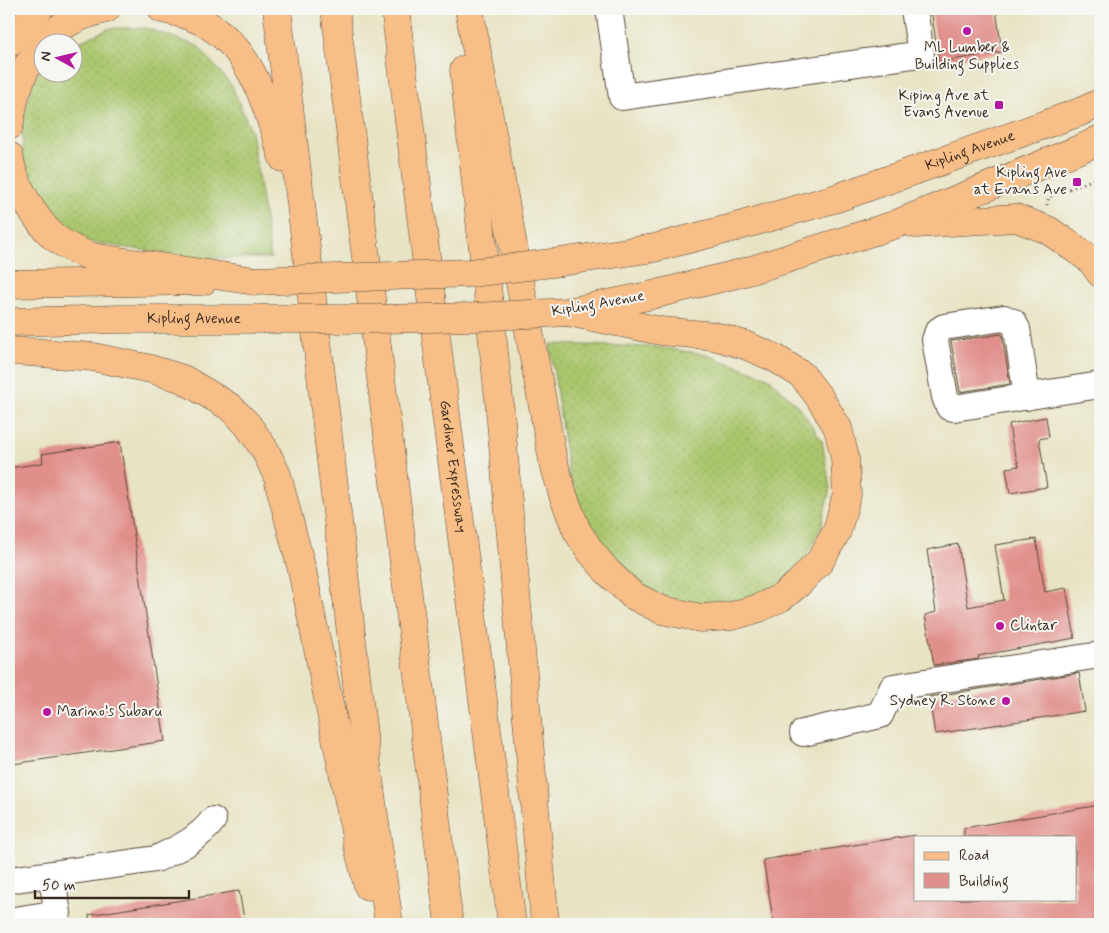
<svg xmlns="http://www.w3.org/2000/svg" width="1109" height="933" font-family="Mynerve,sans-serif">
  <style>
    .grass { fill: url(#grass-dots); stroke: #727846 }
    .building { fill: #e18f8b }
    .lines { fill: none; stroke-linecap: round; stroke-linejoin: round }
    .minor-casing { stroke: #554637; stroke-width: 28 }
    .major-casing { stroke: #554637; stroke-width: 29 }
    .highway-casing { stroke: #554637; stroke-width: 29 }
    .path { stroke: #554637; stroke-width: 3; stroke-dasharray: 1 4; stroke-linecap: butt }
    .minor { stroke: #fff; stroke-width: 26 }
    .major { stroke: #f7be88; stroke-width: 28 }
    .highway { stroke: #f7be88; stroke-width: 28 }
    .major-bridge-casing { stroke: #554637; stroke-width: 29; stroke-linecap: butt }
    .major-bridge { stroke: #f7be88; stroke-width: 28 }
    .poi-dot { fill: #b5179e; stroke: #f6f6f2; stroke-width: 2 }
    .labels { text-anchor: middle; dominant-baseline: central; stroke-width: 4; stroke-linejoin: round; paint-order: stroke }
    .poi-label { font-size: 15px; fill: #3b2a1e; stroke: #f6f6f2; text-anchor: end }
    .street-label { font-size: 15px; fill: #3b2a1e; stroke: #f6f6f2 }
  </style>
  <defs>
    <pattern id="grass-dots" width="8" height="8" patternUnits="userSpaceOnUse" patternTransform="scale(1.25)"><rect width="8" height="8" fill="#aac66d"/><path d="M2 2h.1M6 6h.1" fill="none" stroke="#93aa5e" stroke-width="1.8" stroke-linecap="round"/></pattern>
  </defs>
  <rect width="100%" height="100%" fill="#f6f6f2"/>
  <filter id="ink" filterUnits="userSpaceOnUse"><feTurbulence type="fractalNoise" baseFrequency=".02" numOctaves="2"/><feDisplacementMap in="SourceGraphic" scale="10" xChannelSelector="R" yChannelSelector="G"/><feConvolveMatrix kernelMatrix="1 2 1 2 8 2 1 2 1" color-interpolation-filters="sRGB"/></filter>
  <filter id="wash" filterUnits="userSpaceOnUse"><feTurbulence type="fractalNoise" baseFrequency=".0096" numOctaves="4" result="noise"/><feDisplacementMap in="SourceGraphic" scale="20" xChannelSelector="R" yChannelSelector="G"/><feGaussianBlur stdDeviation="1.12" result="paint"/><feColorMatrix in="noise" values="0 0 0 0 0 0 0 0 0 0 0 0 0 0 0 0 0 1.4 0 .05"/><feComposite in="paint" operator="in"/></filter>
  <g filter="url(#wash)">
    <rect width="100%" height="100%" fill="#e8e3c3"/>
    <path class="grass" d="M110,28H146L198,46L232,86L251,131L271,258H194L82,241L43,210L26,175L23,152L22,122L34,78L42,69V72H72L73,45Z
      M550,344L656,347L704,354L768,377L800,408L822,441L830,488L821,528L802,563L771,591L726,607H691L642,588L612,561L583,516L568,471Z"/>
    <g id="blocks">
      <path class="building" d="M931,9H996L1002,52L939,62Z
        M1002,334L1010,384L960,392L951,341Z
        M1046,417L1049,437L1039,439L1047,487L1010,493L1006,468L1019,466L1012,443L1009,424Z
        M120,442L165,741L13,764L9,740V468L43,463L42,454Z
        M1036,539L1045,592L1066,588L1075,638L978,656L979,659L934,665L925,615L936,612L927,550L958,544L968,607L1004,600L995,545Z
        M1079,673L1085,711L935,734L929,697Z
        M1100,805V924H774L763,860L915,835V899H1075V837H964V828Z
        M239,891L245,924H89V915Z"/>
    </g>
  </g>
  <g filter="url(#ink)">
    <use href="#blocks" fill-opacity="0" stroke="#554637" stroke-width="1"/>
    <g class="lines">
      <g class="minor-casing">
        <path id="minor" d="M609,9L622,97L921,54L914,9
          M1027,397L1017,329L1013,322L1004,318L944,327L938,331L935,340L945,397L949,407L954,408L1100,385
          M803,733L880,715L893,687L1100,655
          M9,880L156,859C177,849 199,839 213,820
          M9,921L58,913L51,874"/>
      </g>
      <g class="major-casing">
        <g id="major">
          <path d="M915,224L1016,218L1048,230L1091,260L1100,273"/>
          <path id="s1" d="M560,262L654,248L732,228L837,198L1080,112L1100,103"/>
          <path d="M9,284L203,281"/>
          <path d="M568,312L648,296L745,272L894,225L1087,146L1100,139"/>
          <path id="s2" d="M9,322L119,319H262"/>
        </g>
      </g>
      <g class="highway-casing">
        <g id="highway">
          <path d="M162,9C172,11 183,13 192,17C252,41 265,103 283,158"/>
          <path d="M277,9L303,221L364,744L389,924"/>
          <path d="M335,9L449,924"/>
          <path id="s3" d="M395,9L439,360L512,924"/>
          <path d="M469,9L553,460L563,495L577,531L591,552L607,571L632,595L662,610L701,618L732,616L759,608L782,597L799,583L820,561L837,531L847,494L845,458L838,428L819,397L802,375L775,358L745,345L714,336L661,331L568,312"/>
          <path d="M44,42C60,24 82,14 106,9"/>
          <path d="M9,43L39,9"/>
          <path d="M464,70L499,399L545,924"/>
          <path d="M9,126L15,95L25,69L42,45"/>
          <path d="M9,156C13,182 34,219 54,237C66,246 78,252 92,257L255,281"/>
          <path d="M9,351L29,352L93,357L151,369L183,379L230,407L247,424L265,450L277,475L302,570L358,846L368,886"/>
        </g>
      </g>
      <path class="path" d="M1047,205L1049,197L1097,178"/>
      <use href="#minor" class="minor"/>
      <use href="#major" class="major"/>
      <use href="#highway" class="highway"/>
      <g class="major-bridge-casing">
        <path id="major-bridge" d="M255,281L471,273L560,262
          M262,319H379L475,317L568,312"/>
      </g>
      <use href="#major-bridge" class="major-bridge"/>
    </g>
  </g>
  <g class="poi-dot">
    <circle cx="967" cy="31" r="5"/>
    <rect x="994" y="100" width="10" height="10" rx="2.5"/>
    <rect x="1072" y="177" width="10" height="10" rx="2.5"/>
    <circle cx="1000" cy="626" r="5"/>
    <circle cx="1006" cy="701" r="5"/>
    <circle cx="47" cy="712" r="5"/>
  </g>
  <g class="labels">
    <g class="poi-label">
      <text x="967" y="48" text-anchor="middle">ML Lumber &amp;<tspan x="967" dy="17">Building Supplies</tspan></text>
      <text x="989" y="96">Kiping Ave at<tspan x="989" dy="17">Evans Avenue</tspan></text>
      <text x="1067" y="173">Kipling Ave<tspan x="1067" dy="17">at Evans Ave</tspan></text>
      <text x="1010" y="626" text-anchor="start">Clintar</text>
      <text x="996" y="701">Sydney R. Stone</text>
      <text x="57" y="712" text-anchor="start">Marino’s Subaru</text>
    </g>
    <g class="street-label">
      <text stroke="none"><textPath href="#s1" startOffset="426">Kipling Avenue</textPath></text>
      <text transform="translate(598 304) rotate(-10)">Kipling Avenue</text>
      <text stroke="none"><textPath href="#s2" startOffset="185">Kipling Avenue</textPath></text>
      <text stroke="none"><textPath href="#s3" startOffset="461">Gardiner Expressway</textPath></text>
    </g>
  </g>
  <rect width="1109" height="933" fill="none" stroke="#f6f6f2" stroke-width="30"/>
  <rect x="914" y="836" width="162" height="65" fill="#f6f6f2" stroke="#aba49d"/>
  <rect x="924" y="852" width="25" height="8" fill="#f7be88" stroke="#aba49d"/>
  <text x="959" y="860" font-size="15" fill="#3b2a1e">Road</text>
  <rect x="924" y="873" width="25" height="15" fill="#e18f8b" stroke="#aba49d"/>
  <text x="959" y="886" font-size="15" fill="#3b2a1e">Building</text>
  <g transform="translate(58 58) rotate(278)"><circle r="24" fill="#f6f6f2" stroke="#aba49d"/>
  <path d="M0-4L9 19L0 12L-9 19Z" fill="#b5179e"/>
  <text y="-8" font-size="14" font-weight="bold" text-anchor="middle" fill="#3b2a1e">N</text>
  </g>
  <path d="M35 890v8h154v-8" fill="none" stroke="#3b2a1e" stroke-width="2.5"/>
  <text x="42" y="890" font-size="15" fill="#3b2a1e" stroke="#f6f6f2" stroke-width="4" paint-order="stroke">50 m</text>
</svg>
